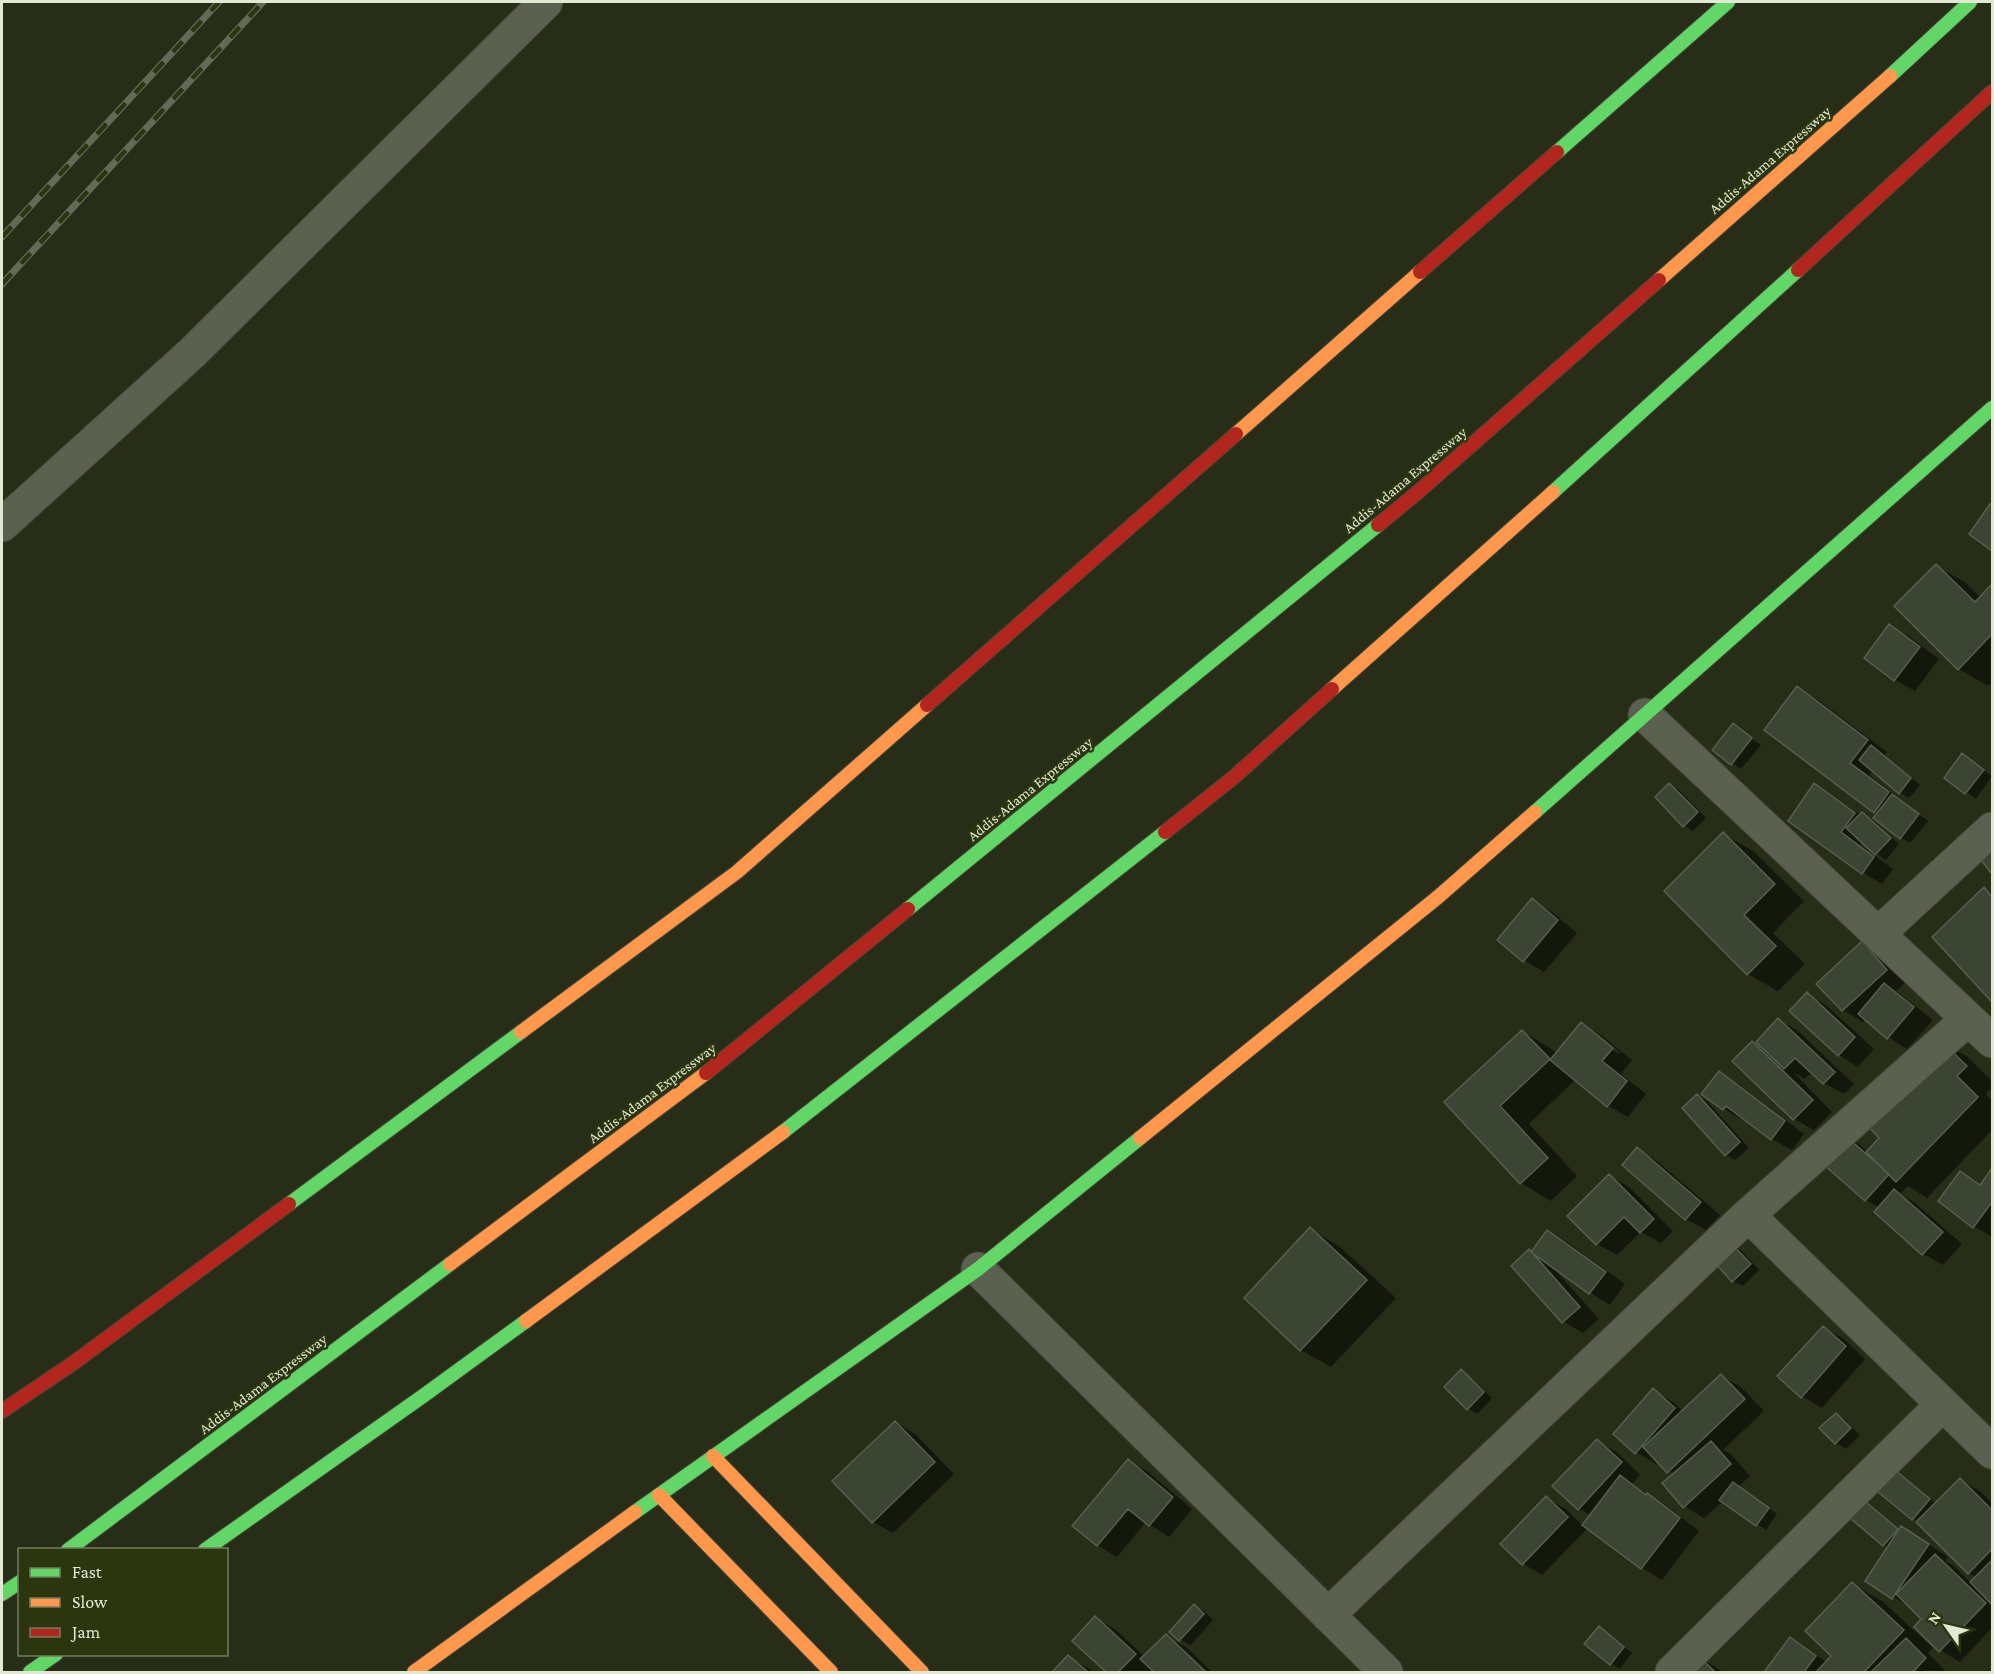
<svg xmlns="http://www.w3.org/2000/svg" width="1994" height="1674" font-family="'Crimson Pro',serif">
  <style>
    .shadow { fill: #0007; fill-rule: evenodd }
    .building { fill: #3c4433; stroke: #56604f; stroke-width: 1.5 }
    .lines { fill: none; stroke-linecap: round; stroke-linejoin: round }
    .street-casing { stroke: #434737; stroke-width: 35 }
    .fast-casing { stroke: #434737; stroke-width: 16 }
    .slow-casing { stroke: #434737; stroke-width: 16 }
    .jam-casing { stroke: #434737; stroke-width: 16 }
    .street { stroke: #5b6050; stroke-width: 33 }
    .fast { stroke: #63d668; stroke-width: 14 }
    .slow { stroke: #ff974d; stroke-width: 14 }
    .jam { stroke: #b3261e; stroke-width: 14 }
    .rail-casing { stroke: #646958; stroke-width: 7 }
    .rail { stroke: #2b360e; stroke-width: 4.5; stroke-dasharray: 14; stroke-linecap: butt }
    .labels { text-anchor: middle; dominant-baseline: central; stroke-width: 5; stroke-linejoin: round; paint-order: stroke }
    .street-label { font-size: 15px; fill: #e1e9d3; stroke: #2b360e }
  </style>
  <rect width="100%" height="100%" fill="#272d17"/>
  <path class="shadow" d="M1990,506L1992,507V549L1971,533Z
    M1936,566L1966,583L1981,598L1992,587V682L1988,686L1959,669Z
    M1890,626L1910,637L1939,659L1915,691L1895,680L1866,657Z
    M1797,688L1817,699L1887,752L1884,755L1920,785L1909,798L1899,792L1873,770L1869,775L1928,821L1910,843L1901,838L1874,812Z
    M1733,725L1761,745L1741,769L1732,763Z
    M1963,755L1992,776L1976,799L1946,778Z
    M1670,785L1679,790L1706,818L1693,831L1684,825Z
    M1815,785L1861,815L1862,814L1872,819L1899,844L1886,860L1877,854L1875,856L1893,869L1882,884L1862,872ZM1863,842L1876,854L1874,855L1860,845Z
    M1723,834L1753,851L1804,901L1773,933L1805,964L1778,991L1748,974Z
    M1984,889L1992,894V999L1934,937Z
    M1533,900L1552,912L1577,933L1544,972L1524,960Z
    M1862,943L1882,955L1906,982L1896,991L1933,1020L1907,1049L1888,1037L1866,1019L1863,1022L1843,1010L1818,984Z
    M1807,994L1827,1006L1874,1049L1858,1067L1839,1055Z
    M1779,1020L1798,1031L1854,1084L1844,1094L1824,1083L1812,1072L1805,1079L1793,1072L1832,1112L1814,1130L1794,1119L1752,1043L1764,1049Z
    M1581,1024L1601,1035L1632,1060L1621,1074L1646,1094L1628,1117L1608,1106L1576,1079L1529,1124L1577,1176L1551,1201L1521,1183L1446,1102L1522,1031L1552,1049L1557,1054ZM1598,1034L1620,1052L1618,1054L1598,1038Z
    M1938,1040L1968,1057L1992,1081V1087L1986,1094L1992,1101V1130L1927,1198L1908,1186L1900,1194L1914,1202L1962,1244L1943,1265L1923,1254L1880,1208L1866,1200L1839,1132L1859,1144L1868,1152L1881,1138Z
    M1719,1073L1739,1085L1804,1134L1792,1150L1772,1139L1745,1118L1743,1120L1724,1109Z
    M1697,1095L1707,1101L1749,1148L1735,1160L1726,1155Z
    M1637,1149L1657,1161L1720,1215L1706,1230L1686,1219Z
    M1992,1171V1237L1974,1226L1961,1173L1982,1185Z
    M1609,1176L1629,1187L1673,1231L1661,1243L1641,1232L1617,1255L1597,1244Z
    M1311,1229L1340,1247L1396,1298L1331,1367L1301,1350L1246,1298Z
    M1548,1231L1568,1243L1625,1284L1610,1305L1556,1271L1599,1319L1583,1333L1563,1321L1532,1253Z
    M1737,1246L1759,1270L1743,1286L1733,1281L1711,1256Z
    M1824,1328L1844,1339L1865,1359L1822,1408L1802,1396Z
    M1461,1371L1470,1377L1492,1398L1477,1414L1468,1408Z
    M1721,1376L1741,1387L1764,1411L1723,1450L1731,1454L1750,1476L1738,1487L1777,1514L1766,1530L1723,1501L1704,1518L1684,1506L1674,1475L1658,1461L1656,1464L1636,1452L1653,1390L1673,1402L1683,1411Z
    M1836,1415L1845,1420L1860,1435L1846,1449L1836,1443L1821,1428Z
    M895,1422L915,1434L954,1474L893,1533L873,1522L835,1481Z
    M1597,1441L1617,1452L1640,1475L1632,1484L1668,1507L1699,1531L1662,1580L1642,1568L1588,1528L1542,1575L1522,1563L1546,1498L1566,1509L1583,1526L1591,1516L1579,1508Z
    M1128,1461L1148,1472L1192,1509L1169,1537L1146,1522L1117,1557L1097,1545Z
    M1890,1467L1899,1473L1936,1504L1960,1480L1980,1491L1992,1503V1628L1960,1662L1940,1650L1923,1619L1913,1609L1867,1581L1889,1548L1884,1545L1859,1498L1869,1503L1900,1530L1922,1540L1948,1557L1945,1561L1955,1567L1971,1583L1977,1578L1969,1573L1918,1522L1874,1487Z
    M1852,1584L1882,1601L1933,1648L1928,1653L1945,1671L1944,1672H1766L1790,1639L1827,1662L1833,1655Z
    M1194,1606L1204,1611L1213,1620L1190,1646L1171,1632Z
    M1096,1618L1116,1630L1145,1657L1166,1636L1186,1647L1212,1672H1156L1152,1669L1149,1672H1108L1074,1641Z
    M1599,1628L1632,1653L1620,1669L1610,1663Z
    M1698,1656L1717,1668L1722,1672H1682Z
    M1068,1657L1088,1668L1093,1672H1054Z"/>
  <path class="building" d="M1990,504L1992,506V551L1969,534Z
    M1936,564L1975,602L1992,584V634L1958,670L1894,606Z
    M1889,624L1920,647L1894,681L1864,658Z
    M1797,686L1868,740L1850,763L1889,792L1874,813L1764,730Z
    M1733,723L1752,738L1731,765L1712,750Z
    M1871,745L1911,778L1899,794L1859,760Z
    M1962,753L1984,770L1965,794L1944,778Z
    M1669,783L1698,812L1683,827L1655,797Z
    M1814,783L1855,813L1841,832L1874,857L1862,874L1788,821Z
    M1892,794L1919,814L1900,839L1873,818Z
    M1862,812L1891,838L1875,855L1846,828Z
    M1723,832L1775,884L1744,915L1776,946L1747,975L1664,891Z
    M1992,836V874L1974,851Z
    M1984,887L1992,897V1002L1932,937Z
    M1532,898L1558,920L1523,962L1497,940Z
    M1862,941L1887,970L1842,1011L1816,984Z
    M1884,983L1914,1007L1887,1039L1858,1014Z
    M1807,992L1855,1037L1838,1056L1789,1011Z
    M1778,1018L1835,1072L1823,1084L1795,1058L1784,1069L1756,1042Z
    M1581,1022L1613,1048L1602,1061L1627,1081L1607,1107L1550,1060Z
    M1522,1030L1550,1059L1500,1106L1548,1158L1520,1184L1444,1102Z
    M1938,1038L1967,1066L1957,1076L1978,1097L1896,1182L1866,1152L1879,1138L1860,1118Z
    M1752,1041L1813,1100L1793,1120L1732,1061Z
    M1719,1071L1785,1121L1771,1140L1726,1106L1723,1110L1701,1094Z
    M1697,1094L1740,1142L1725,1156L1682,1108Z
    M1839,1130L1889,1174L1865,1201L1815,1157Z
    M1637,1147L1701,1202L1685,1220L1622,1165Z
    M1992,1168V1202L1973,1228L1938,1201L1960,1171L1980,1185Z
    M1609,1174L1654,1219L1640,1233L1624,1217L1596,1245L1567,1216Z
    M1894,1189L1943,1232L1922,1255L1874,1212Z
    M1310,1227L1367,1280L1300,1351L1244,1298Z
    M1547,1230L1606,1272L1589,1294L1531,1252Z
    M1727,1239L1751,1264L1732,1282L1709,1256Z
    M1529,1249L1580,1307L1562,1323L1511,1266Z
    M1823,1326L1846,1346L1801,1398L1777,1376Z
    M1461,1369L1484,1392L1467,1410L1444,1387Z
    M1721,1374L1745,1399L1667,1473L1643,1447Z
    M1653,1388L1675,1408L1635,1454L1613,1434Z
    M1836,1413L1851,1428L1835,1444L1819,1428Z
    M895,1421L935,1462L872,1523L832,1481Z
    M1597,1439L1622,1462L1578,1510L1552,1486Z
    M1711,1441L1731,1464L1683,1508L1662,1483Z
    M1128,1459L1173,1497L1149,1526L1128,1509L1097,1546L1072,1526Z
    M1889,1465L1930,1499L1912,1520L1872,1487Z
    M1620,1475L1646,1495L1647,1493L1680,1518L1641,1569L1582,1525Z
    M1960,1478L1992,1510V1549L1968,1574L1916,1522Z
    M1733,1482L1769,1508L1756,1526L1719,1500Z
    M1546,1496L1568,1517L1522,1565L1500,1544Z
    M1859,1496L1898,1529L1883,1546L1844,1513Z
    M1901,1526L1929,1544L1892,1599L1865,1581Z
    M1935,1554L1986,1603L1939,1652L1914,1627L1921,1619L1896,1594Z
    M1992,1560V1605L1970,1582Z
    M1852,1582L1904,1630L1864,1672H1816L1831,1656L1805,1631Z
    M1194,1604L1204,1614L1179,1641L1169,1632Z
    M1095,1616L1136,1654L1118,1672H1106L1072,1641Z
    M1599,1626L1624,1647L1610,1665L1584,1644Z
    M1166,1634L1206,1672H1154L1140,1659Z
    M1790,1637L1816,1656L1804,1672H1764Z
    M1906,1638L1926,1658L1913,1672H1871Z
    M1697,1654L1715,1672H1680Z
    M1068,1655L1088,1672H1052Z"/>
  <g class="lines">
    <g class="street-casing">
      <path id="street" d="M2,525L192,353L546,2
        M1645,715L1992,1041
        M1878,934L1992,829
        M1748,1215L1992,1452
        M978,1269L1386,1672
        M1328,1615L1748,1215L1968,1019
        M1672,1672L1942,1405"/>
    </g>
    <g class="fast-casing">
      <path id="fast" d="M1890,76L1970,2
        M1557,152L1728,2
        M1553,492L1798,270
        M1535,812L1992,408
        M908,909L1378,525
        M783,1132L1165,832
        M289,1204L521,1032
        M635,1512L978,1269L1140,1138
        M68,1550L450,1264
        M205,1550L423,1396L526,1321
        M2,1594L20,1582
        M30,1672L56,1654"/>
    </g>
    <g class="slow-casing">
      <path id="slow" d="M1659,280L1890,76
        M1236,434L1420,272
        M1332,689L1553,492
        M521,1032L737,872L927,705
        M1140,1138L1438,897L1535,812
        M450,1264L706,1073
        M526,1321L783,1132
        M713,1456L922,1672
        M659,1495L831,1672
        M414,1672L635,1512"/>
    </g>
    <g class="jam-casing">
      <path id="jam" d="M1798,270L1992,92
        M1420,272L1557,152
        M1378,525L1418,492L1659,280
        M927,705L1236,434
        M1165,832L1234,777L1332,689
        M706,1073L908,909
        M2,1411L72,1364L289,1204"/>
    </g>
    <use href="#street" class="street"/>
    <use href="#fast" class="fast"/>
    <use href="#slow" class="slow"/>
    <use href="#jam" class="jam"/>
    <g class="rail-casing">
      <path id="rail" d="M2,237L219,2
        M2,284L263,2"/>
    </g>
    <use href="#rail" class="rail"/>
  </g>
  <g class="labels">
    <g class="street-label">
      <text transform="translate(1770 160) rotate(-41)">Addis-Adama Expressway</text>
      <text transform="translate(1405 480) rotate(-40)">Addis-Adama Expressway</text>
      <text transform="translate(1030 789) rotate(-39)">Addis-Adama Expressway</text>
      <text transform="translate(652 1093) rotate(-37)">Addis-Adama Expressway</text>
      <text transform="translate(263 1384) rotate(-37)">Addis-Adama Expressway</text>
    </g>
  </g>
  <rect width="1994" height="1674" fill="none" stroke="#e1e9d3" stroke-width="6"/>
  <rect x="18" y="1548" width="210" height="108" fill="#2b360e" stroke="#747e5d" stroke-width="1.5"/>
  <rect x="30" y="1568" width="30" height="9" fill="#63d668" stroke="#747e5d" stroke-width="1.5"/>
  <text x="72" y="1578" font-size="18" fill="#e1e9d3">Fast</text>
  <rect x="30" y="1598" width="30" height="9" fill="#ff974d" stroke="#747e5d" stroke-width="1.5"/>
  <text x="72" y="1608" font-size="18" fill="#e1e9d3">Slow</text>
  <rect x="30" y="1628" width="30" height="9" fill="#b3261e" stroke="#747e5d" stroke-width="1.5"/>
  <text x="72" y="1638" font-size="18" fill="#e1e9d3">Jam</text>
  <g transform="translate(1946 1626) rotate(304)" stroke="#2b360e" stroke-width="4.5" paint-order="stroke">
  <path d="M0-4.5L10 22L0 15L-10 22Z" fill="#e1e9d3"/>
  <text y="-9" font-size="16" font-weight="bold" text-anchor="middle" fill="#e1e9d3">N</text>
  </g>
</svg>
